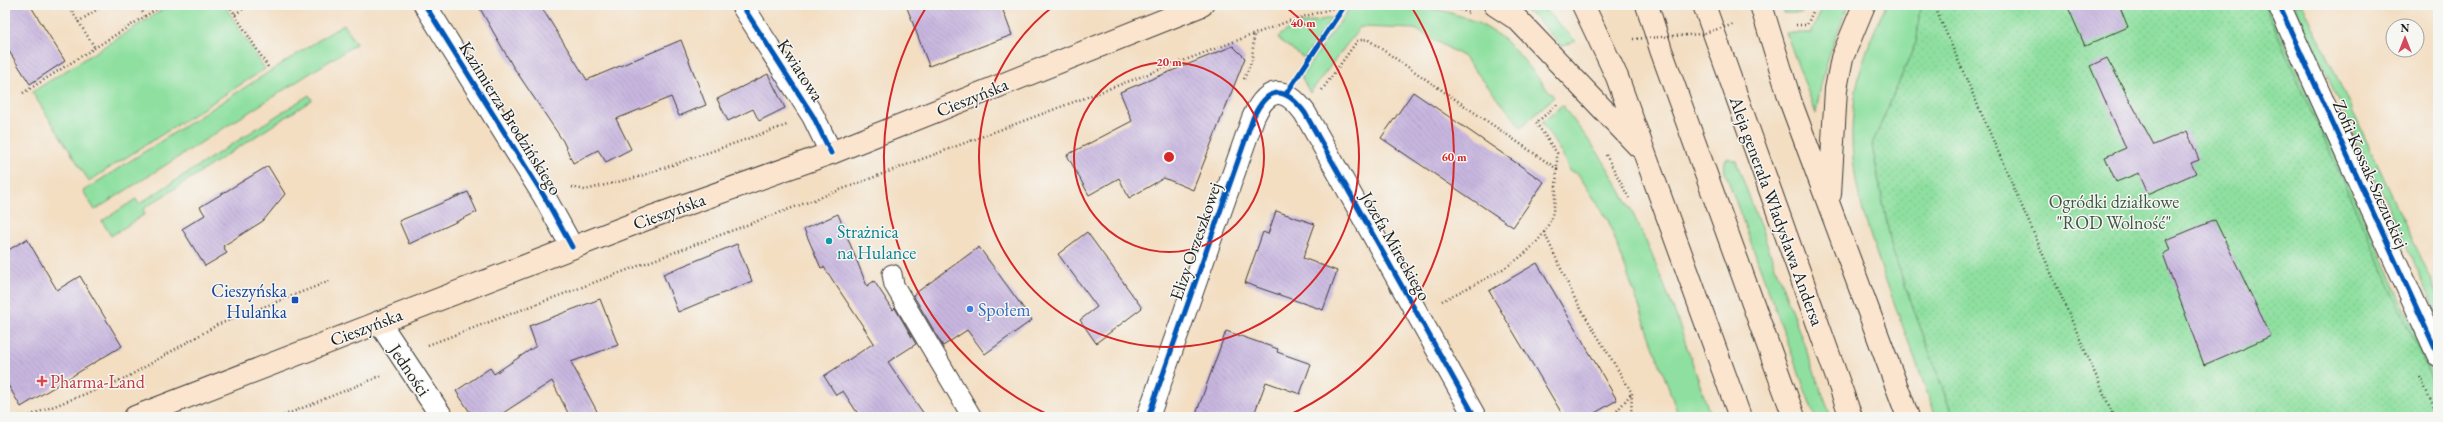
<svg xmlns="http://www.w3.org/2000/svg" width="2443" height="422" font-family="'EB Garamond',serif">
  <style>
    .green { fill: #8fe0a0; stroke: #567e5e }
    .garden { fill: url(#garden-dots); stroke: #567e5e }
    .building { fill: url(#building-back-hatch) }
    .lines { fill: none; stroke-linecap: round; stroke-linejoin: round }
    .lane-casing { stroke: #3c3935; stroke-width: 21 }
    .street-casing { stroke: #3c3935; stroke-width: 24 }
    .secondary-casing { stroke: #3c3935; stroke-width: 24 }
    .path { stroke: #3c3935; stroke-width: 2.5; stroke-dasharray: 1 3; stroke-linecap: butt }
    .lane { stroke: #fff; stroke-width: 19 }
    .street { stroke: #fff; stroke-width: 22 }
    .secondary { stroke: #fbe5cf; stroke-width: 22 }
    .path-bridge { stroke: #3c3935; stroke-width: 2.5; stroke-dasharray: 1 3; stroke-linecap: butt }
    .cycleway-casing { stroke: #f6f6f2; stroke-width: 8 }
    .cycleway { stroke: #0057b8; stroke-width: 5 }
    .ring { fill: none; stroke: #d62828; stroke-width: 2 }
    .culture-dot { fill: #0f9aa8; stroke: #f6f6f2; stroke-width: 1.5 }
    .transit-dot { fill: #1a4fb4; stroke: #f6f6f2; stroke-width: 1.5 }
    .shop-dot { fill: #3f7fe0; stroke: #f6f6f2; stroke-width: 1.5 }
    .health-dot { fill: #e0444e; stroke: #f6f6f2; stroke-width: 1.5 }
    .labels { text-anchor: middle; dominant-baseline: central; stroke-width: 3; stroke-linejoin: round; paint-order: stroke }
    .street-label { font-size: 18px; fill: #1c1c1c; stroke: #f6f6f2 }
    .park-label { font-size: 18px; fill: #3e5744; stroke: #f6f6f2 }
    .culture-label { font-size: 18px; fill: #0d838f; stroke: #f6f6f2; text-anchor: start }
    .transit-label { font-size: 18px; fill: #164399; stroke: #f6f6f2; text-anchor: end }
    .shop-label { font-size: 18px; fill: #366cbe; stroke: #f6f6f2; text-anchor: start }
    .health-label { font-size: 18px; fill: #be3a42; stroke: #f6f6f2; text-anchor: start }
    .centre { fill: #d62828; stroke: #f6f6f2; stroke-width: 2 }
    .ring-label { font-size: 12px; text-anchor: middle; font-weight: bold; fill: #d62828; stroke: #f6f6f2; stroke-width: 3; stroke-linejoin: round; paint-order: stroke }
  </style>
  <defs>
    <pattern id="garden-dots" width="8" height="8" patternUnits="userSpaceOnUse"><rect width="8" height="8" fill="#8fe0a0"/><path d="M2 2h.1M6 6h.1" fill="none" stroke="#7bc089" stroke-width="1.8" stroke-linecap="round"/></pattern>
    <pattern id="building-back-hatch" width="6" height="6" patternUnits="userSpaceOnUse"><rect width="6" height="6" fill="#c8b6df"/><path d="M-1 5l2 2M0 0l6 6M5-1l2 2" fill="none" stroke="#ab9cbf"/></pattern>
  </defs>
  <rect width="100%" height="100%" fill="#f6f6f2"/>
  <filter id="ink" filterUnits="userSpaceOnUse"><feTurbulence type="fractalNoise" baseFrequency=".025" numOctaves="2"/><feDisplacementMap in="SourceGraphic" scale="8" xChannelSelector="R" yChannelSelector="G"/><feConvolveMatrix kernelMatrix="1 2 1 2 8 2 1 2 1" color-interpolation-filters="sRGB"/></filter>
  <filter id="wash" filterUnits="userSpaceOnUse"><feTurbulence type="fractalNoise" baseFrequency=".012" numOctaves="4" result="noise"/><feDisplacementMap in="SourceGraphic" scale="16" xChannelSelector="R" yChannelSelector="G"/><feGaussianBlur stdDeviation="0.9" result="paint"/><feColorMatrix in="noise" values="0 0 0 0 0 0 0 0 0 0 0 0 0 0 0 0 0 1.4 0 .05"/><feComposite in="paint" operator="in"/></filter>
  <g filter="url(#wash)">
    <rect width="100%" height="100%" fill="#f3dec2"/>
    <path class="green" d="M170,5H224L265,69L89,181L32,92Z
      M1393,5C1434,5 1482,17 1512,47C1527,63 1540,81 1554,97L1521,127L1464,57L1415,29L1360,27L1310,93L1301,76L1349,9Z
      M1519,5H1535L1546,11L1576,41L1561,46L1540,22Z
      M1784,5H1808L1802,13H1784Z
      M1824,5H1849C1833,41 1821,75 1816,114L1786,33H1811Z
      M1886,5H1920L1917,40L1872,145L1892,249L1953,417H1936C1920,374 1905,332 1889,289C1865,222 1844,169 1855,97C1860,64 1872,35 1886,5Z
      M2264,5H2268L2438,382V394Z
      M2294,5H2303L2438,294V314Z
      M1332,18L1304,58L1279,40V36C1293,24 1314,21 1332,18Z
      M344,24L356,44L95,210L83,191Z
      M309,95L312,100L143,209L145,214L111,236L102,221L136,199L139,204Z
      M1562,105C1577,126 1594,145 1607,167C1654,243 1682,333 1711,417H1679L1608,220L1578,174L1569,171L1562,154L1542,123Z
      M1728,158L1736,161L1831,417H1815L1725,172L1724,160Z"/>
    <path class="garden" d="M1920,5H2264L2438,394V417H1953L1892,249L1872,145L1917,40Z"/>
    <g id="blocks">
      <path class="building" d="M5,5H30L65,61L30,84L5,45Z
        M478,5H540L587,80L681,40L706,105L679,116L671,97L616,119L631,149L606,162L598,150L573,163L563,141L512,65Z
        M906,5H1001L1012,35L929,66Z
        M2067,5H2119L2128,27L2085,46Z
        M1233,46L1245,58L1193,190L1164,178L1129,198L1119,178L1089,195L1067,155L1132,121L1120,92Z
        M2107,58L2154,145L2187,131L2199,160L2191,163L2196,173L2148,194L2139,173L2116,182L2105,157L2126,148L2090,66Z
        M768,74L785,108L759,121L753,109L728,121L717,99Z
        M1413,92L1544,182L1513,227L1381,138Z
        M268,166L285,194L263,221L223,246L227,253L205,266L182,229L205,215L200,207Z
        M468,192L477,212L409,244L399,221Z
        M1276,211L1315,224L1303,258L1337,271L1323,310L1245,283L1263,232L1268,234Z
        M838,214L867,286L874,281L893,310L895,308L916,344L888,362L926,417H860L843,391L836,395L824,376L874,343L824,267L821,268L804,229Z
        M2215,220L2271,336L2204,365L2163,254L2170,250L2166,240Z
        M1087,232L1142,308L1096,343L1080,320L1097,307L1058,254Z
        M27,239L57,290L80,276L122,346L21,407L5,380V252Z
        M737,244L752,281L678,312L663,274Z
        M979,247L1032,320L985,354L967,330L943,346L913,295Z
        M1537,263L1617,400L1588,417H1564L1489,291Z
        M600,299L618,345L571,362L600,417H570L552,381L497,417H473L456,391L490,368L494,374L536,346L529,326Z
        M1226,331L1278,349L1277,352L1311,364L1300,394L1266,382L1253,417H1195Z"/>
    </g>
  </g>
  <g filter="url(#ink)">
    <use href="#blocks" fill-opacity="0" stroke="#3c3935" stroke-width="1"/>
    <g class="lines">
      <g class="lane-casing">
        <path id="lane" d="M892,274L894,285L972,417"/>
      </g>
      <g class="street-casing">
        <path id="street" d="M425,5L544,196L572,247
          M742,5L813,116L831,153
          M2279,5L2438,355
          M379,322L442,417
          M1148,417L1253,118C1268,85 1285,86 1305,113L1475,417"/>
      </g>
      <g class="secondary-casing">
        <path id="secondary" d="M1495,5L1518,20L1638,146
          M1583,5L1617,77L1740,417
          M1647,5L1661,50L1794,417
          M1704,5L1851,417
          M1761,5L1791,103L1908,417
          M1830,194L1836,89L1842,58L1864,5
          M135,417L654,216L831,153L1202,5"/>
      </g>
      <path class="path" d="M68,5L95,48
        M138,5L145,16
        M229,5L268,67
        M1449,5L1469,13
        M1934,5L2114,417
        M235,14L249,5
        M78,22L104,5
        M1796,25H1807L1816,5
        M1244,79L1252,60L1254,35
        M1322,90L1357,41L1367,39L1557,169V153L1536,123L1559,103
        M23,93L163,5
        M1606,155L1629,198
        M572,187L585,190L638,177L787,125
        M1544,232L1575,299L1632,393L1631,417
        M1442,301C1479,281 1539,259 1552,215C1556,200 1556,185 1557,169
        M428,345L1289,21L1344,5
        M2420,377L2438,416
        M5,417L26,416
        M26,417L124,379L217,325L330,281
        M280,417L381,376
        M1612,417L1631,394"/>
      <use href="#lane" class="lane"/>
      <use href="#street" class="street"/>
      <use href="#secondary" class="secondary"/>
      <path class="path-bridge" d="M1633,39L1701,34L1735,24"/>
      <g class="cycleway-casing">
        <path id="cycleway" d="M425,5L544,196L572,247
          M742,5L813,116L831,153
          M2279,5L2438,355
          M1286,94L1345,5
          M1148,417L1253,118C1268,85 1285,86 1305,113L1475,417"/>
      </g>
      <use href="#cycleway" class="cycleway"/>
    </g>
  </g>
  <g class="ring">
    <circle cx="1169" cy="157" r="95"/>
    <path d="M1283 5A190 190 0 1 1 1055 5"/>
    <path d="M1051 416A285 285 0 0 1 927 6M1411 6A285 285 0 0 1 1287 416"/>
  </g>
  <circle class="culture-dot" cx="829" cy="241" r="4"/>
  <rect class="transit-dot" x="291" y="296" width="8" height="8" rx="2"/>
  <circle class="shop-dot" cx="970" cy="309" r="4"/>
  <path class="health-dot" d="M40 375h4v4h4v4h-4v4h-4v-4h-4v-4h4z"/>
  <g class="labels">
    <g class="street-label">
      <text transform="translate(801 70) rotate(57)">Kwiatowa</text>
      <text transform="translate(972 97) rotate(-22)">Cieszyńska</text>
      <text transform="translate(511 118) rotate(58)">Kazimierza Brodzińskiego</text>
      <text transform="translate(2371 174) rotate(66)">Zofii Kossak-Szczuckiej</text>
      <text transform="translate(669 211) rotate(-20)">Cieszyńska</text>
      <text transform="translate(1777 211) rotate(70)">Aleja generała Władysława Andersa</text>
      <text transform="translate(1195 241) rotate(-71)">Elizy Orzeszkowej</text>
      <text transform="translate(1396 246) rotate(60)">Józefa Mireckiego</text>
      <text transform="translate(366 327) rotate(-21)">Cieszyńska</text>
      <text transform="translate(410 370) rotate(56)">Jedności</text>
    </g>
    <g class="park-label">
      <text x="2114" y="201">Ogródki działkowe<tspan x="2114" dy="21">"ROD Wolność"</tspan></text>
    </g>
    <g class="culture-label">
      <text x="837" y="231">Strażnica<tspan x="837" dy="21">na Hulance</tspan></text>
    </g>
    <g class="transit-label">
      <text x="287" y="290">Cieszyńska<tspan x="287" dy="21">Hulanka</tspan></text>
    </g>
    <g class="shop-label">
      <text x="978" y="309">Społem</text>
    </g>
    <g class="health-label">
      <text x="50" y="381">Pharma-Land</text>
    </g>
  </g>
  <circle cx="1169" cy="157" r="6" class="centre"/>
  <g class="ring-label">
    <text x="1303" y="27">40 m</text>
    <text x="1169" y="66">20 m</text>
    <text x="1454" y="161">60 m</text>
  </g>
  <rect width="2443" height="422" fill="none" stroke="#f6f6f2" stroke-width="20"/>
  <g transform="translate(2405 38)"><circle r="19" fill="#f6f6f2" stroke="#9f9f9c"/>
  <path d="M0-3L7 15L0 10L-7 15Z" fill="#d1495b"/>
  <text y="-6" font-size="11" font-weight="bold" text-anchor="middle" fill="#1c1c1c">N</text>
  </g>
</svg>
